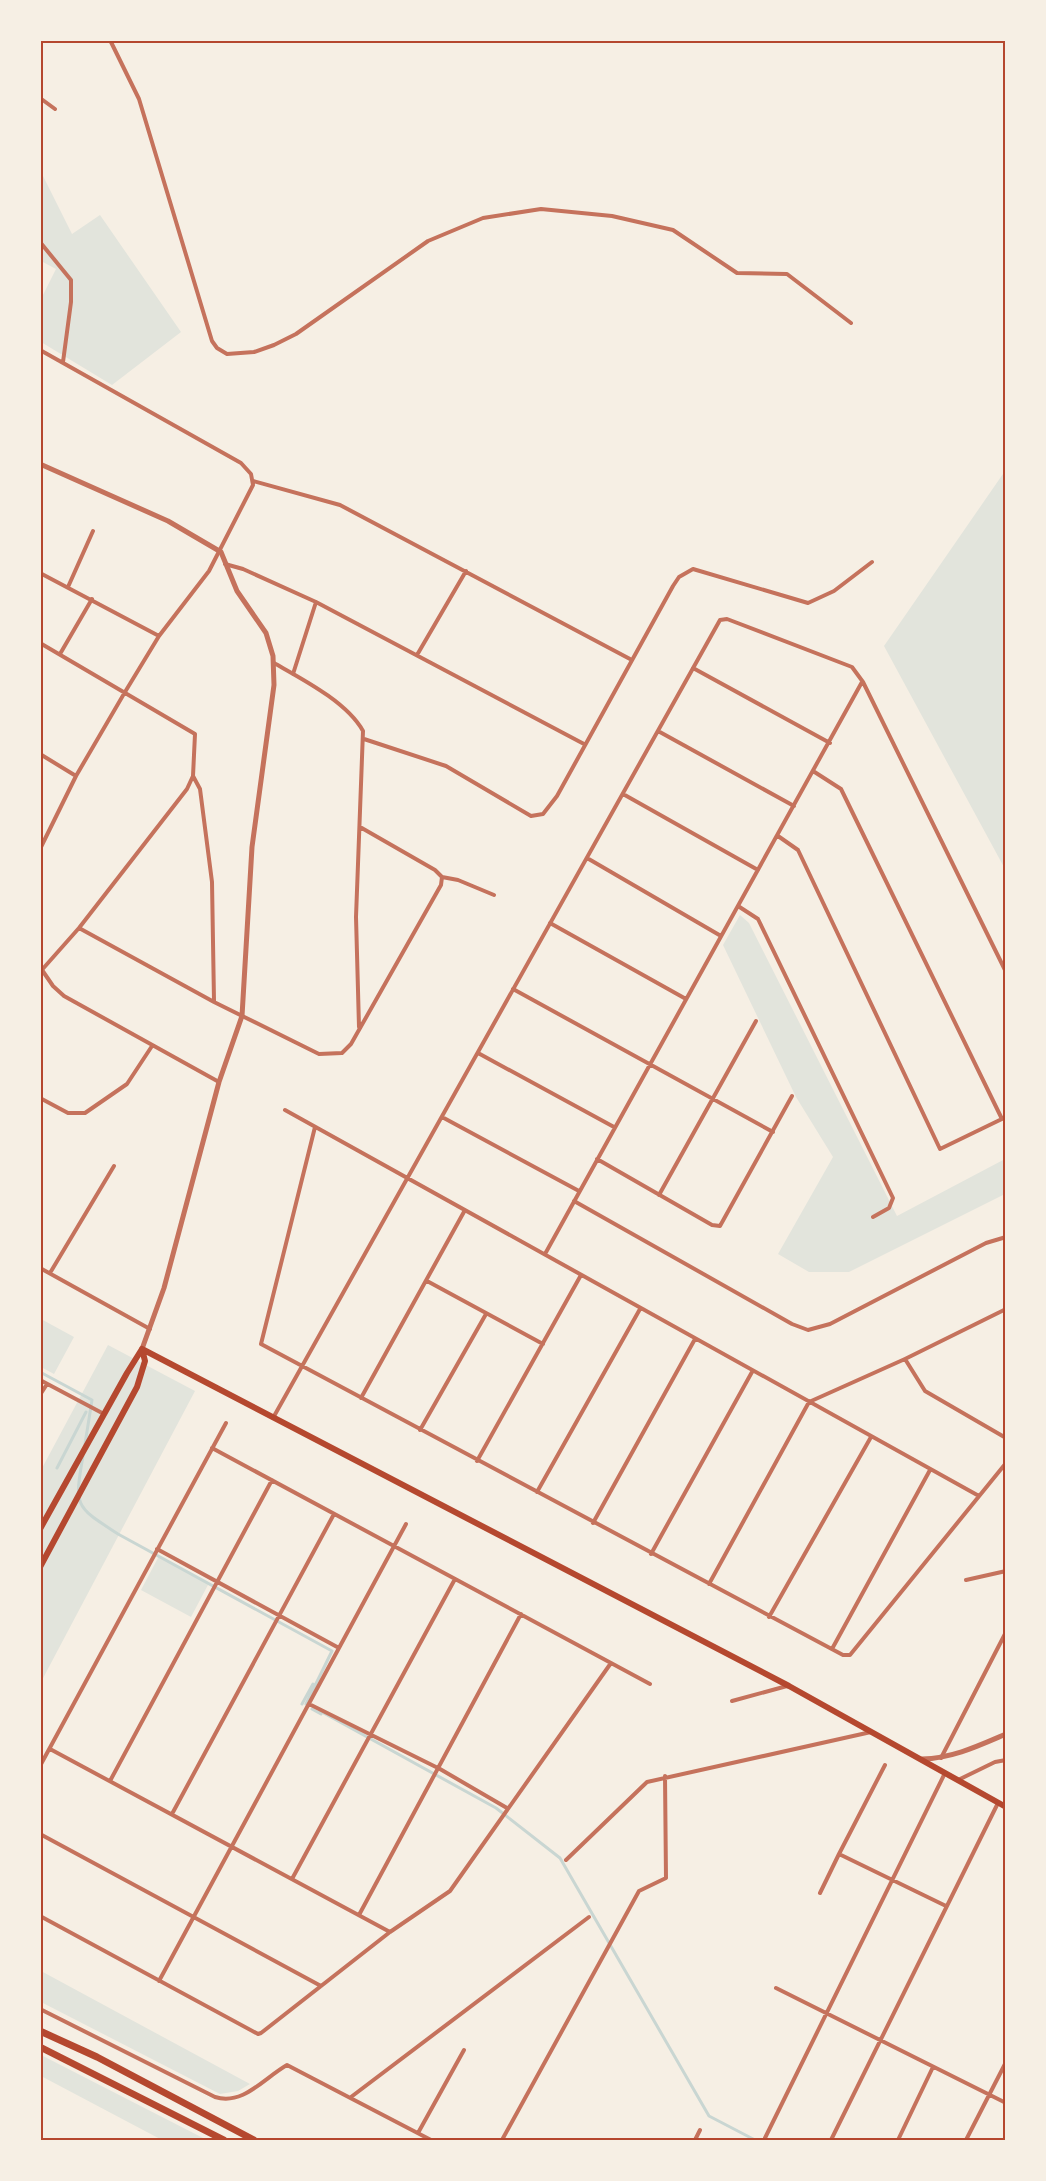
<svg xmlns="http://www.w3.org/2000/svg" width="1046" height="2181" font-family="'PT Serif',serif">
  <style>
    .green { fill: #e2e4dc }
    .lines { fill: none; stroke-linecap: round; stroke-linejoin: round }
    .stream { stroke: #c9d6d2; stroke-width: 3 }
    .minor { stroke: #c5725c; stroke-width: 4 }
    .tertiary { stroke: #c5725c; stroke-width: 5 }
    .secondary { stroke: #b5482f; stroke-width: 6 }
    .trunk { stroke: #b5482f; stroke-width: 7 }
    .neatline { fill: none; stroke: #b5482f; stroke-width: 2 }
  </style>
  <rect width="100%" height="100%" fill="#f6efe4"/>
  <path class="green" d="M40,170L72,234L100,215L181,332L112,385L41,342V299L56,269L41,261Z
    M1005,471V869L884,646Z
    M740,915L749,923L897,1216L1005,1159V1194L849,1272H809L778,1254L833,1157L796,1097L723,945Z
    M41,1319L74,1337L54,1374L41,1367Z
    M108,1345L195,1391L41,1682V1470Z
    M159,1556L209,1583L191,1617L141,1590Z
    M41,1971L250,2084L238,2091L220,2094L41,2002Z
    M41,2055L207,2140H162L41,2076Z"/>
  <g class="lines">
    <path class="stream" d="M40,1372L92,1400L85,1444
      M83,1456C74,1507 75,1506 118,1534L332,1651L306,1704L309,1705
      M57,1468L86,1412
      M302,1704L313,1684
      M312,1709L321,1714
      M320,1711L496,1808L560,1858L709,2116L755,2140"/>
    <path class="minor" d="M110,40L139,99L212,341L217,348L227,354L254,352L274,345L296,334L428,241L483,218L541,209L612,216L673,230L737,273L787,274L851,323
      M40,98L55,109
      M40,242L71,280V302L63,362
      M40,350L241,463L251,474L253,485L209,571L159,636L125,692L76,776L40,849
      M253,481L340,505L630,659
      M225,564L243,569L316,602L584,744
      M40,573L159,636
      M68,587L93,531
      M40,643L195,734L193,776
      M60,654L92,599
      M417,655L466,571
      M274,663C302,679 347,702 363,731L356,917L359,1027
      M693,668L830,743
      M293,674L316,602
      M658,731L794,806
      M364,739L446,766L531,816L543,814L557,796L673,586L679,577L693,569L808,603L834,591L872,562
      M40,754L76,776
      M813,771L841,789L1002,1119
      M623,794L758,870
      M778,836L798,850L940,1149L1006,1117
      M587,858L721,936
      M442,877L458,880L494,895
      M738,906L758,919L893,1198L889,1208L873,1217
      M550,923L686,999
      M79,928L214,1002L319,1054L342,1053L351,1044L441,885L442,877L435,870L360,827
      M40,967L53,986L64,996L219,1082
      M40,972L79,928L187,789L193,776L200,789L212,882L214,1001
      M513,989L773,1132
      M478,1053L614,1127
      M40,1098L68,1113H85L127,1084L152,1046
      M285,1110L979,1496
      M442,1117L579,1191
      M315,1127L261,1344L843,1655H850L1006,1463
      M597,1159L712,1225L720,1226L792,1096
      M659,1195L756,1021
      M574,1201L792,1324L808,1330L830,1324L986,1243L1006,1237
      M545,1254L862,682
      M40,1268L150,1329
      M50,1273L114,1166
      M427,1281L543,1344
      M905,1359L925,1391L1006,1438
      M40,1380L104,1414
      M40,1395L47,1384
      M361,1398L465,1210
      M273,1418L720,620L727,619L852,667L863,682L1006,972
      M420,1430L486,1314
      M212,1448L650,1684
      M477,1461L581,1275
      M537,1492L640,1309
      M593,1523L695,1339
      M157,1549L339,1648
      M651,1554L752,1372
      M966,1580L1006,1571
      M709,1584L809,1402L905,1359L1006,1309
      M769,1617L871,1437
      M832,1649L930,1470
      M732,1701L787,1686
      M309,1704L440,1769L507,1808
      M50,1749L390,1932
      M941,1758L1006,1632
      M885,1765L839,1854L946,1906
      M40,1766L226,1423
      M958,1780L995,1762L1006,1760
      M110,1781L272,1480
      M172,1814L334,1514
      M40,1834L321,1986
      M566,1860L647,1782L871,1732
      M292,1879L455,1579
      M820,1893L839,1854
      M359,1915L521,1614
      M40,1916L258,2034L261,2033L390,1932L450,1891L611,1663
      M159,1981L406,1524
      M776,1988L1006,2103
      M40,2009L215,2097C243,2106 264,2078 287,2065L431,2140
      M351,2097L589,1917
      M418,2133L464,2050
      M765,2138L945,1773
      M502,2140L639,1891L666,1878L665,1776
      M695,2140L700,2130
      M831,2140L998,1803
      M898,2140L933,2067
      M966,2140L1006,2062"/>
    <path class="tertiary" d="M40,464L168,521L221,552L237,591L266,633L273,656L274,685L252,847L242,1016L219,1082L164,1288L142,1349
      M922,1759C953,1758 978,1746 1006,1734"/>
    <path class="secondary" d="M142,1349L789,1686L1006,1807
      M40,1529L127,1373L142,1349
      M40,1567L137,1387L145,1361L142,1349"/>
    <path class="trunk" d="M40,2031L97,2057L254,2140
      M40,2047L224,2140"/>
  </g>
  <rect width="1046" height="2181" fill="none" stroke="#f6efe4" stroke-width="84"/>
  <rect x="42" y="42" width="962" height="2097" class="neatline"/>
</svg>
